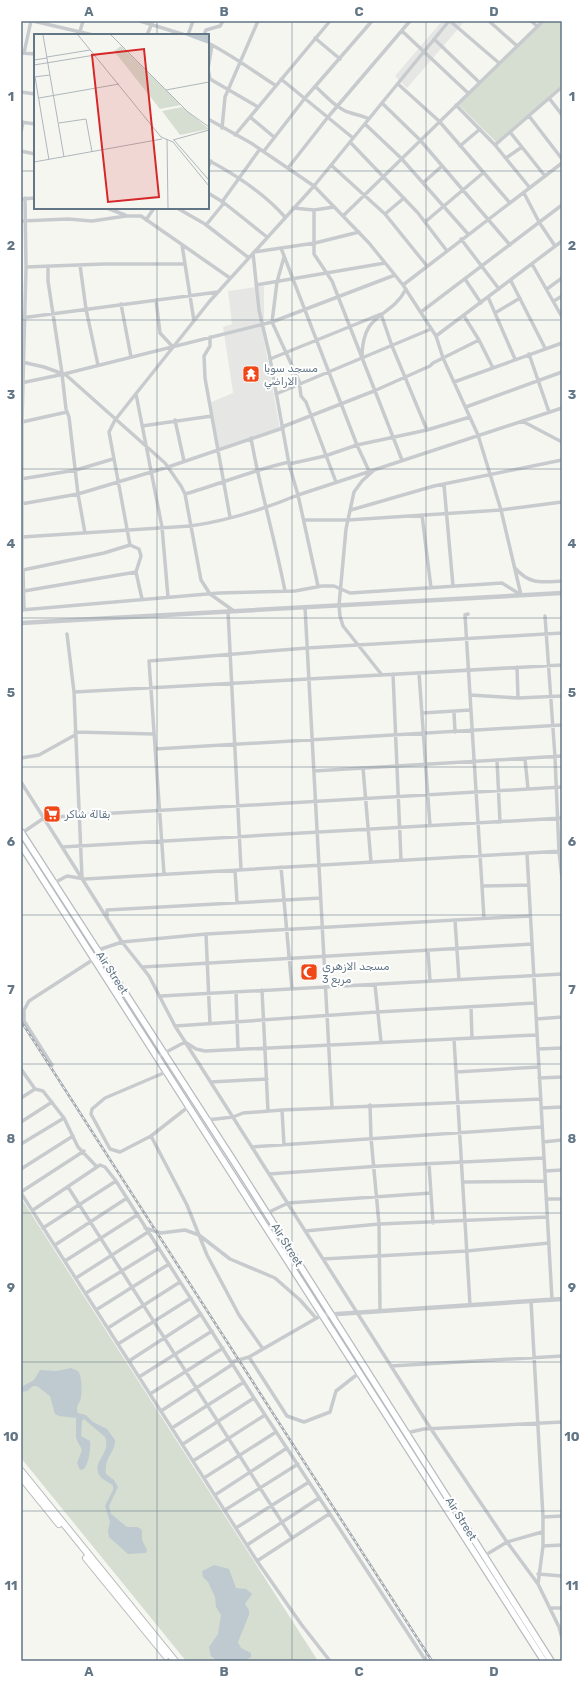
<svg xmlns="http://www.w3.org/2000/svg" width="583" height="1682" font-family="Rubik,Vazirmatn,sans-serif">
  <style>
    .built { fill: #e6e7e5 }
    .green { fill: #d6ded2 }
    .water { fill: #becacf }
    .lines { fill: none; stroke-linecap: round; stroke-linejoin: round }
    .primary-casing { stroke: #b8bcc0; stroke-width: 8 }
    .trunk-casing { stroke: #b7bbbe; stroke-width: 8 }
    .minor { stroke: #c8cbce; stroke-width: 3.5 }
    .tertiary { stroke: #c8cbce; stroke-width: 4.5 }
    .primary { stroke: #fff; stroke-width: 5.5 }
    .trunk { stroke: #fff; stroke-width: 6 }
    .rail-casing { stroke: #a5abb1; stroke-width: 2.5 }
    .rail { stroke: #fff; stroke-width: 1; stroke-dasharray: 3; stroke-linecap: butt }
    .grid { fill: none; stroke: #627685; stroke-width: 1; stroke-opacity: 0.55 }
    .labels { text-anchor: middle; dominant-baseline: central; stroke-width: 4; stroke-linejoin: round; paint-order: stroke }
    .poi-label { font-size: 11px; fill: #627685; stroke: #fff; text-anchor: start }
    .street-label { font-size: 11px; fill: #627685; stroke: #fff }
    .inset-road { fill: none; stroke: #aeb7bc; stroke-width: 1 }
    .view { fill: #d62828; fill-opacity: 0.15; stroke: #d62828; stroke-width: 2 }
    .inset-edge { fill: none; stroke: #627685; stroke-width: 2 }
    .neatline { fill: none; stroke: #627685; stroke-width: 1.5 }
    .grid-label { font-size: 13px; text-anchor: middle; font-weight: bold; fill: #627685 }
  </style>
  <rect width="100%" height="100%" fill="#f6f6f1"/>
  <path class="built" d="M442,21H465L407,88L395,76Z
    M264,286V318L261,323L280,429L218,449L209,403L233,393L223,327L232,324L228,291Z"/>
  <path class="green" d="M544,21H562V85L497,143L458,104Z
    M21,1198L318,1661H186L21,1458Z"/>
  <path class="water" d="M71,1368L78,1371C82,1376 82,1391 81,1397C80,1404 75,1406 78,1413L86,1415L93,1422L107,1429L115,1440C115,1454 104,1456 106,1474L114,1480L118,1487L109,1506L111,1514L127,1527H137L141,1529L142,1532V1540L147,1550L146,1553L128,1554L109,1537L108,1531L110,1522L105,1506L113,1490V1486C110,1482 103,1481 100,1476C90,1462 112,1454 105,1437L84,1419L82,1421L81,1436L90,1441C91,1448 89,1463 84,1469L80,1470L77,1463L82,1450L76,1438V1418L59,1416L55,1414L50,1396L37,1386H33L27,1391L21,1392V1387L34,1380L40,1370L56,1371Z
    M214,1565L229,1569L236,1588L246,1589L252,1594L245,1604L249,1610V1615L238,1642L241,1648L251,1653V1657L245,1661H217L211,1656L209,1647L218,1634L221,1615L216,1607L215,1597L208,1582L203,1577L202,1571Z"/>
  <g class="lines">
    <g class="primary-casing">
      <path id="primary" d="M21,832L233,1160L551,1661
        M21,845L544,1661"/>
    </g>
    <g class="trunk-casing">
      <path id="trunk" d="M21,1471L175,1661
        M21,1477L59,1524
        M86,1558L166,1656"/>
    </g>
    <path class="minor" d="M33,21L93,35
      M140,21L185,35
      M450,21L499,63
      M489,21L517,46
      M531,21L537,26
      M402,31L468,93
      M79,35L83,21
      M147,35L153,21
      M188,35L193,21
      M204,35L206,30L220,26L223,21
      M315,38L340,59
      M434,39L479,82
      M208,43C232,55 253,71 275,85
      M212,45L208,69L210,79L258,107
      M21,53L35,54
      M24,53L31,21
      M281,79L353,138
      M398,84L439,121L510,203
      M315,86C325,95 338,110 351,113C357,115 363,116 369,119
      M21,92L35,94
      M549,98L562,115
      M382,103L420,140L510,245
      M456,105L495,145L530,188
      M529,116L562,159
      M250,117L274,137
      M208,119L251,143L314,186L369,243L403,285L436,336L443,358L478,435L501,510L521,595
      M21,122L35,124
      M365,124L401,158L468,234
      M222,128L225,97L258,21
      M21,132L23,122
      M510,132L545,176
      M235,135L330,21
      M350,142L418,213L447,251
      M495,145L562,87
      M460,146L480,129
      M21,151L35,154
      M264,151L305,98L372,21
      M506,158L522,147
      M208,160C236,175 264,193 285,217
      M331,165L385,214L427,266
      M208,167L211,161
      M288,168L328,117L410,21
      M423,183L442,166
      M208,193L223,202L267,237
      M524,193L539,222L555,246
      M21,199L35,198
      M222,202L260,149
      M107,208L125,215
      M177,208L205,224L249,258
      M293,208L314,210L334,207
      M314,210V254L332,281L402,460
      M385,214L404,198
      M343,216L543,21
      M146,220L154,208
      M21,221L68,219L92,221L126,216H141L230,278
      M425,222L483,173
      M206,225L224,203
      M461,239L499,289
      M182,245L194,321
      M281,248L357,445L369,471
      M254,252L315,243L359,232
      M253,253L259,310L269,353L289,464L298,495L318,586
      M284,257L277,282L272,322L299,381L301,396L306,402L336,482
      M532,264L562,317
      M80,265L86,309L98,365
      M48,266V281L62,373
      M26,267L104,264H185
      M465,279L481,303
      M511,281L545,348
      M256,285L385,263
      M403,285L562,163
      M547,289L562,278
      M488,297L515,359
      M156,300L160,333L173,347
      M554,301L562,296
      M121,304L131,357
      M421,312L562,205
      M495,313L520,298
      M464,316L479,340L493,368
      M21,318L218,292
      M436,336L562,241
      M210,337V346L204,356L205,378L230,517
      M529,354L549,412
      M362,356C363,310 390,320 406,289
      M270,359L381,314L392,346L427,430
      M22,362L44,367L66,375L165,463L181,486L185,494L201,580L210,594L234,611
      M62,374L66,409L69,417L78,494L85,533
      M454,382L562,343
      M21,383L64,374L272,322L395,275
      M136,394L162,527L168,597
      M276,394L431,329
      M466,407L562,372
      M175,420L184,461
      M522,421L562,442
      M22,422L67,412
      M142,426L212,416
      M282,427L374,391L430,366L433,363L479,340
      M251,438C260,490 275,539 285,591
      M289,464L325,456L357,445L427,430L470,417
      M373,471L362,481L354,492L346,529L339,605L340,616L343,626L382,675
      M21,479L76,470L113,459
      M444,485L453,586
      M185,494C220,484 253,470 289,462
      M21,504L78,494L168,467L283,428
      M351,510L434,486L562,460
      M422,515L431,588
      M304,520H348L501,510L562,502
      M22,537L190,526C227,521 264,509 298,495L562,408
      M130,545L139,549L141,556L136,572L142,599
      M515,568C530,585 541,582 562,581
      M22,570V422L26,267L25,198
      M24,591L136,572
      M305,607L332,1107
      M21,610L219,593L295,591L322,586H334L350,593L502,583L521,595
      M24,610L23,570L104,553L130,545L109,432L115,420L209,302L314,186L449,21
      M228,611L241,869
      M468,614L465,615L484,918
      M545,616L555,757L559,852L562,878
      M67,634L74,692L82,878
      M517,667L518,698
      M419,673L430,826
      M393,674L401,860
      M74,692L562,665
      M470,695L518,698L562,696
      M454,712L455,732
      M422,713L471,710
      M75,732L154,734
      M155,749L562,725
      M21,758L39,755L75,735
      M525,759L528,789
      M497,760L500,822
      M363,768L371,862
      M314,771L562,756
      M21,782L122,942L149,976L175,1026L431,1429L507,1542L538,1584L559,1627L562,1638
      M22,833L44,818L81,815L562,787
      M62,847L562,818
      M527,854L552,1300
      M281,867L292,989
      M235,870L237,902
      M164,874L149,661L307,648L562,633
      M54,883L67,876L85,879L562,851
      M482,886L529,885
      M107,917V910L321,898
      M455,920L459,980
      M206,934L210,1024
      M98,950L122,942L206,934L530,916
      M428,952L430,981
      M143,967L532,944
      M375,985L381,1042
      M262,990L268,1111
      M236,992L238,1049
      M161,996L562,974
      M471,1007L472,1038
      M536,1019L562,1017
      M175,1026L377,1012L535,1003
      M454,1039L470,1305
      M538,1049L562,1048
      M157,1057L185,1042L196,1049L205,1051L536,1035
      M52,1065L24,1021V1010L29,1001L94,959
      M21,1069L35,1089
      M166,1072L105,1098L92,1109L91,1114L110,1149L120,1152L151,1136L188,1107
      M456,1072L539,1067
      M539,1078L562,1077
      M211,1082L267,1079
      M21,1098L35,1089L43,1091L64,1118L78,1147L97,1167
      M370,1105L371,1138L379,1224L380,1310
      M541,1108L562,1107
      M282,1110L284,1145
      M207,1120L233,1117L243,1113L282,1110L541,1099
      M21,1122L52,1102
      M151,1136L187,1205L207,1255L239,1315L263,1349
      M543,1142L562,1140
      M21,1144L64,1118
      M252,1147L542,1127
      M429,1164L433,1223
      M21,1169L73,1136
      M545,1171L562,1170
      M269,1174L380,1166L544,1158
      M463,1182L545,1181
      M68,1187L292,1538
      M21,1192L84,1151
      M21,1193L257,1561L301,1624L330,1661
      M546,1199H562
      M33,1210L97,1167L100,1165L105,1167L116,1181L254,1398L426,1661
      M267,1213L288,1203L431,1193
      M43,1228L116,1181
      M145,1228L161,1233L185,1230L199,1235L230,1259L275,1278L300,1300L316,1318
      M305,1231L379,1224L547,1217
      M55,1245L127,1198
      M323,1259L467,1251L549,1243
      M65,1261L137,1215
      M76,1278L148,1232
      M86,1293L159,1248
      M531,1301L543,1517V1546L538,1584
      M96,1310L169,1264
      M108,1328L180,1282
      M118,1344L191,1298
      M249,1357L287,1416L304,1422L330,1412L336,1391L359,1373
      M129,1361L201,1314
      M232,1362L249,1357L322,1315
      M391,1366L562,1356
      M139,1377L212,1331
      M150,1394L223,1348
      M161,1411L233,1364
      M172,1428L244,1382
      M406,1433L424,1429L562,1422
      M183,1444L254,1398
      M193,1461L265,1415
      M204,1478L276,1432
      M215,1495L287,1448
      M225,1510L298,1464
      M543,1517L562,1516
      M236,1528L309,1482
      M247,1545L319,1498
      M543,1546L562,1545
      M484,1556L507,1542L542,1532
      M257,1561L329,1514
      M538,1574L562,1576
      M550,1608H562"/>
    <path class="tertiary" d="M21,623L562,593
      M322,1315L562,1299"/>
    <use href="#primary" class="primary"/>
    <use href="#trunk" class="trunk"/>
    <g class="rail-casing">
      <path id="rail" d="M21,1021L432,1661"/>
    </g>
    <use href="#rail" class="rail"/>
  </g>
  <path class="grid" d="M157,21V35M292,21V1661M426,21V1661M21,171H35M208,171H562M157,208V1661M21,320H562M21,469H562M21,618H562M21,767H562M21,915H562M21,1064H562M21,1213H562M21,1362H562M21,1511H562"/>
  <defs>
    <g id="temple-square" transform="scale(0.9)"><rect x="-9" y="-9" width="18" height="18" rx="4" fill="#f04717" stroke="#fff"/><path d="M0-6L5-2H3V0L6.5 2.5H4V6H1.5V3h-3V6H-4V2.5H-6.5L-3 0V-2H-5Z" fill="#fff"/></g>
    <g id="supermarket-square" transform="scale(0.9)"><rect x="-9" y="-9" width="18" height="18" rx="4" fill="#f04717" stroke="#fff"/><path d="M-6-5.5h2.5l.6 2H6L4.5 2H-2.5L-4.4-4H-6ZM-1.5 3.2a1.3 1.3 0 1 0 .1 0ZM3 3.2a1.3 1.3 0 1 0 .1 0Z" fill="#fff"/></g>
    <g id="mosque-square" transform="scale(0.9)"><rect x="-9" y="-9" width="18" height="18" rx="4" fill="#f04717" stroke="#fff"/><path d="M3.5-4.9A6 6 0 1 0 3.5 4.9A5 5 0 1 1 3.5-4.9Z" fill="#fff"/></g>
  </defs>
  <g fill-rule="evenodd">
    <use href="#temple-square" x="251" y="374"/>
    <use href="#supermarket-square" x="52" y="814"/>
    <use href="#mosque-square" x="309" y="972"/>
  </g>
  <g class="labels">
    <g class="poi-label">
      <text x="264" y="368">مسجد سوبا<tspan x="264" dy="13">الاراضي</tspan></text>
      <text x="65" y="814">بقالة شاكر</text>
      <text x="322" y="966">مسجد الازهري<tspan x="322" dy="13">مربع 3</tspan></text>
    </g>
    <g class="street-label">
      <text transform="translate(112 973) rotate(57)">Air Street</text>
      <text transform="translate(287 1245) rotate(58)">Air Street</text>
      <text transform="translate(461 1519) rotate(58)">Air Street</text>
    </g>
  </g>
  <g transform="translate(34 34)">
    <rect width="175" height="175" fill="#f6f6f1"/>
    <path d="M87,12L147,71L126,75L80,17ZM148,73L175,95L146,101L128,77Z" fill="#d6ded2"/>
    <path d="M151,1H175V10L161,5Z" fill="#becacf"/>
    <path class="inset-road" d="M9,1L30,123M44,1L127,103L139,108L175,152M77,1L154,78L175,93M13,23L56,16M0,26L13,24M0,31L61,21M0,43L16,41M1,43L15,126M132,56L175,48M5,64L85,50M25,89L52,85L58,118M133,105L134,174M139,106L175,96M140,106L174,145M0,128L128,105"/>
    <path class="view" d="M110,15L125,163L74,168L58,21Z"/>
    <rect width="175" height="175" class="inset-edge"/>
  </g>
  <rect width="583" height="1682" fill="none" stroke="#ffffff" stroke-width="44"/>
  <rect x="22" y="22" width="539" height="1638" class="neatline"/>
  <g class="grid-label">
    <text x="89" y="16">A</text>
    <text x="224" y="16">B</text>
    <text x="359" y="16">C</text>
    <text x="494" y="16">D</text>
    <text x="11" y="101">1</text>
    <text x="572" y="101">1</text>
    <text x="11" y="250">2</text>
    <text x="572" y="250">2</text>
    <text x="11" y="399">3</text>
    <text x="572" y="399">3</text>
    <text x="11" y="548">4</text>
    <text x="572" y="548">4</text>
    <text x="11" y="697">5</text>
    <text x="572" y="697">5</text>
    <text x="11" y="846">6</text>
    <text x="572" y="846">6</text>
    <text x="11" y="994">7</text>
    <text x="572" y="994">7</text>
    <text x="11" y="1143">8</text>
    <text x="572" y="1143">8</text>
    <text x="11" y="1292">9</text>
    <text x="572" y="1292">9</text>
    <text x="11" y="1441">10</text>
    <text x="572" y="1441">10</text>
    <text x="11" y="1590">11</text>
    <text x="572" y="1590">11</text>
    <text x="89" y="1676">A</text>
    <text x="224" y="1676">B</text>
    <text x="359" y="1676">C</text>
    <text x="494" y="1676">D</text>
  </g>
</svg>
